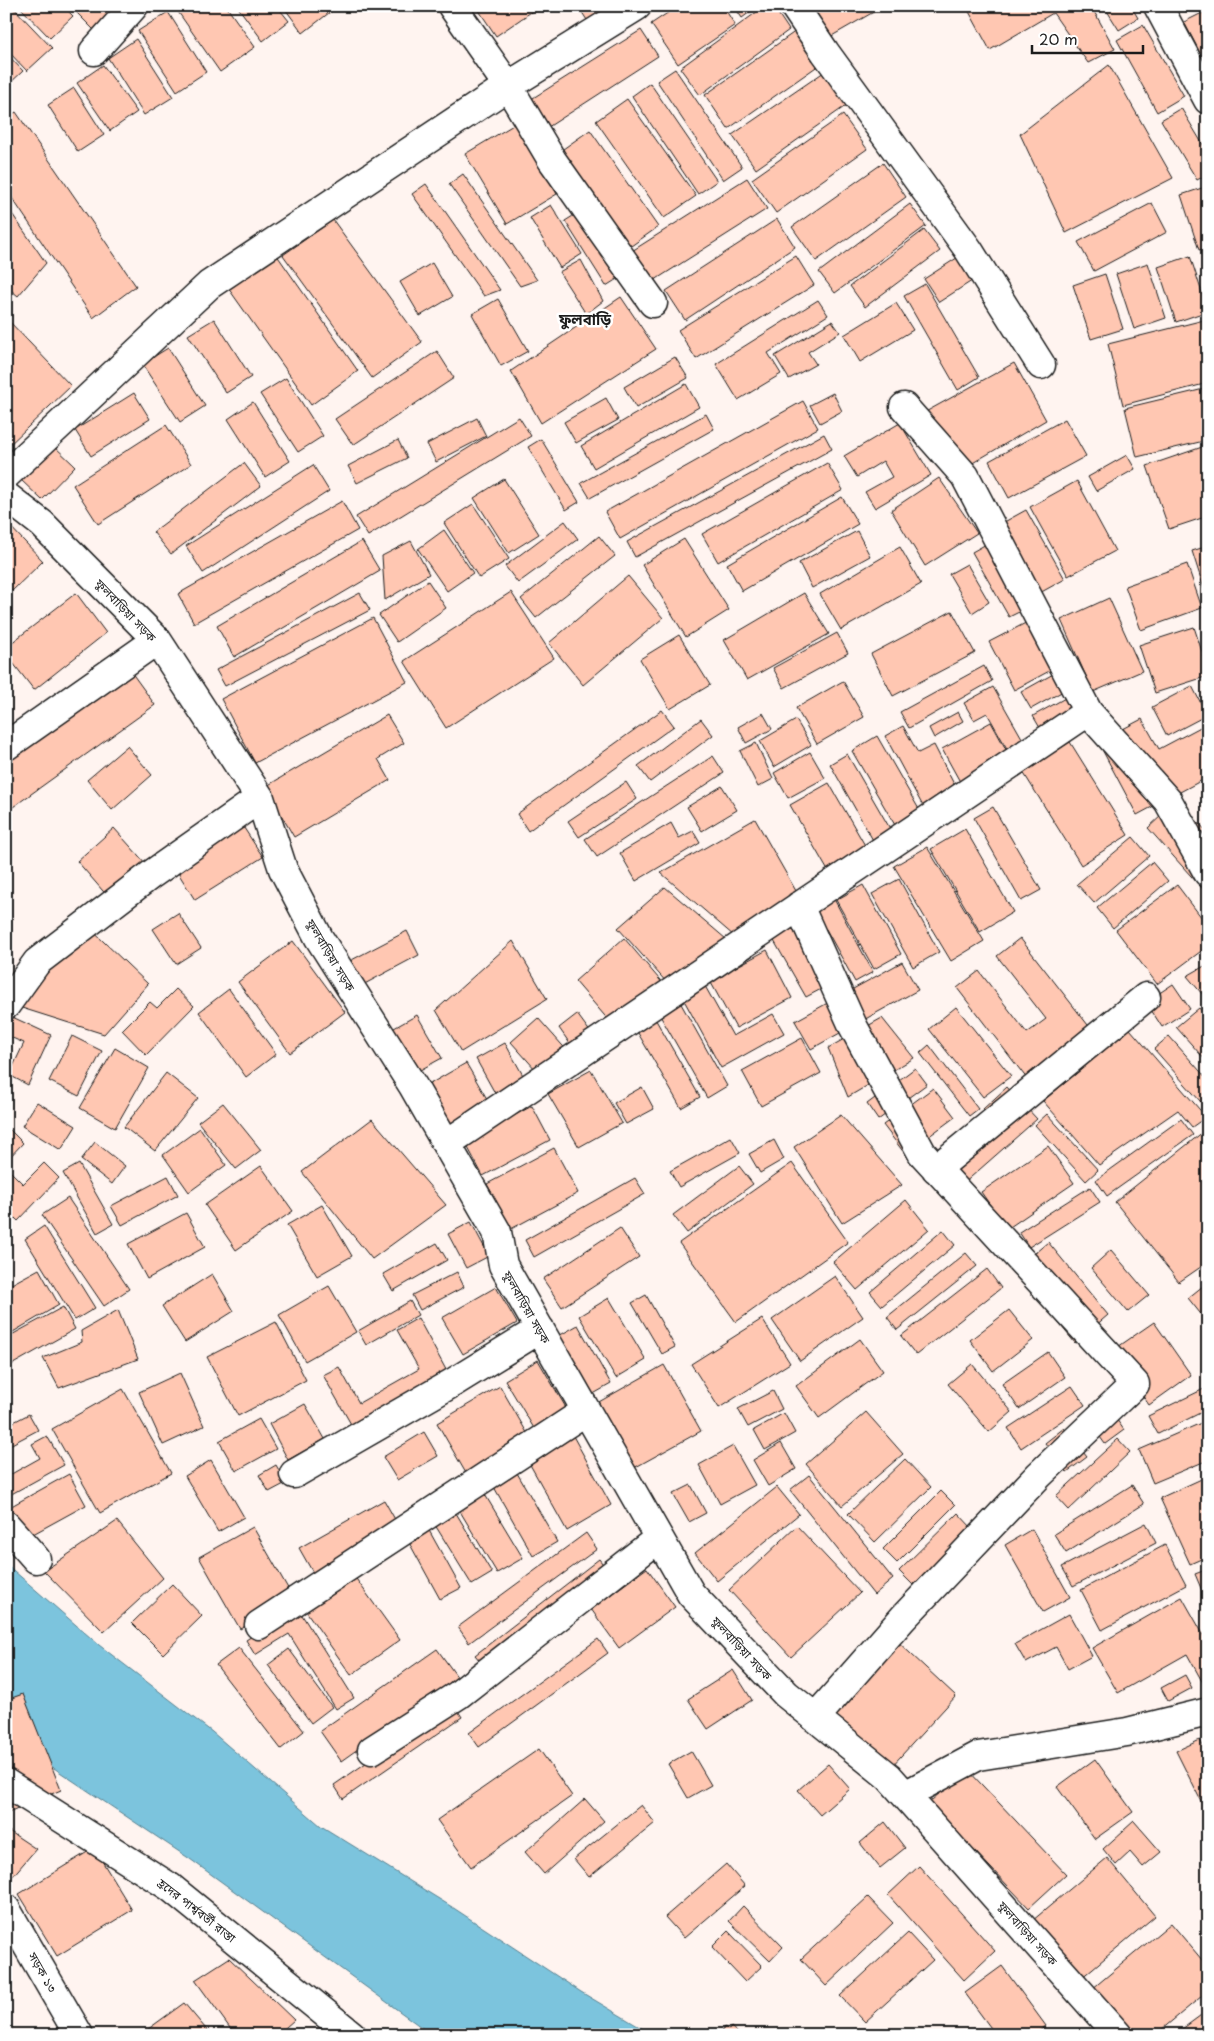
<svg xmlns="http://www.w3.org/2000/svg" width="1214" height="2041" font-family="'Playpen Sans','Noto Sans Bengali',sans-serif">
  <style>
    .water { fill: #7cc4dd; stroke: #568190 }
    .building { fill: #ffc7b2; stroke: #1c1c1c }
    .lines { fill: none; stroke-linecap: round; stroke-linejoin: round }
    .minor-casing { stroke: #1c1c1c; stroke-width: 31 }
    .minor { stroke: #fff; stroke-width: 28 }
    .labels { text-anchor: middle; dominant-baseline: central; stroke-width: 5; stroke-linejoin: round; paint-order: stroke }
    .street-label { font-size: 12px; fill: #1c1c1c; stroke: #fff }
    .quarter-label { font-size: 15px; font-weight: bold; fill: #1c1c1c; stroke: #fff }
  </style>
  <rect width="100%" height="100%" fill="#fff4f0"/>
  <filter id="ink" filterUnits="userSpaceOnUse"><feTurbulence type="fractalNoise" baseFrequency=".02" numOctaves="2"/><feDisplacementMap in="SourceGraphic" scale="10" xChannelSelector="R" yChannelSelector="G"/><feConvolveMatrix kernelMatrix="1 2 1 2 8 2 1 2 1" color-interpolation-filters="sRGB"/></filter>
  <g filter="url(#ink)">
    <path class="water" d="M6,1564L99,1645L212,1732L321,1826L452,1907L581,1992L653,2035H432L190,1859L6,1736Z"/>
    <path class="building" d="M6,6H12L52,48L27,71L6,49Z
      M19,6H63L73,16L50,38Z
      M70,6H115L121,12L99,35Z
      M174,6H226L255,47L220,72Z
      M237,6H277L289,21L263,41Z
      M283,6H338L303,33Z
      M476,6H540L496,36Z
      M578,6H624L592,28Z
      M678,6H723L735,25L678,64L651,24Z
      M734,6H758L742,18Z
      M765,6H773L789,30L700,95L680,68Z
      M794,6H884L816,45Z
      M966,6H1091L1115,49L1088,63L1053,13L990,50Z
      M1104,6H1131L1138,18L1119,30Z
      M1208,10V68L1184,22Z
      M168,12L206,72L177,91L138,31Z
      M1143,25L1184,96L1157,112L1117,40Z
      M641,30L658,56L542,131L525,103Z
      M796,31L819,65L728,129L705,95Z
      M136,39L173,97L144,115L108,58Z
      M6,53L23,71L8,85L6,83Z
      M103,65L137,112L110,131L77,83Z
      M1109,65L1173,178L1066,233L1020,134Z
      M675,69L742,167L723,180L657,81Z
      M824,72L847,105L756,169L732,135Z
      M650,83L717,181L698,194L632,96Z
      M74,88L104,135L78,152L48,105Z
      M627,99L696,196L664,218L596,121Z
      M1181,108L1208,153V174L1197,180L1161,120Z
      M16,112L136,286L93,318L6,189V118Z
      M843,115L867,149L776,213L752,179Z
      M515,124L557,194L507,224L465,154Z
      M590,130L658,227L624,251L556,154Z
      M883,163L906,197L816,261L792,227Z
      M463,174L537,280L520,286L449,184Z
      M747,178L767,209L644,287L624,256Z
      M426,184L500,290L484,296L412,194Z
      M1208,186V247L1199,250L1181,195Z
      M1152,203L1167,232L1094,271L1078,242Z
      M910,204L926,226L835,293L819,272Z
      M6,205L46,263L18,296L6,286Z
      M551,205L582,254L560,268L530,218Z
      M581,211L622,276L606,286L565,221Z
      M777,219L795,247L685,320L666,291Z
      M333,220L422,342L372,378L283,255Z
      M924,230L940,251L865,307L850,286Z
      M974,247L989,270L939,302L924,279Z
      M274,251L358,371L311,405L226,285Z
      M796,256L814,285L696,359L678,330Z
      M1190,256L1208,311L1176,322L1158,267Z
      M581,260L603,301L586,314L559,272Z
      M432,263L452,297L420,316L400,282Z
      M1148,263L1166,318L1134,329L1116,274Z
      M1105,274L1123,329L1091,339L1073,285Z
      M925,284L979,377L958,390L904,296Z
      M621,297L656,349L541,423L511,371Z
      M498,299L528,351L501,366L472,314Z
      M818,300L828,315L768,353L781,374L738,400L716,364Z
      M896,303L913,330L860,362L844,335Z
      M214,319L251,377L226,393L188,335Z
      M1208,319V383L1123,405L1108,344Z
      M8,320L71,386L6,448V321Z
      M832,321L840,332L808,352L816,364L789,379L775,356Z
      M168,348L205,406L180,422L142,364Z
      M437,351L454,378L353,445L335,419Z
      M675,357L688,378L636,408L624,387Z
      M1014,363L1046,420L947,478L911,420Z
      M286,378L323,436L298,452L260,394Z
      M686,384L699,407L594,468L581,446Z
      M1208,388V440L1137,457L1125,408Z
      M134,393L150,419L91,456L75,430Z
      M833,393L842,411L820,423L810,405Z
      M606,398L618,420L576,443L564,422Z
      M803,401L818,428L620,539L605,512Z
      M253,402L290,461L265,477L228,419Z
      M706,414L714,429L590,498L581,483Z
      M519,417L531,436L368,536L356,517Z
      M477,418L486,436L436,462L427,444Z
      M1065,419L1086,456L1009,498L989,461Z
      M900,423L931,475L875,508L865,492L892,477L883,461L857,477L844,456Z
      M166,425L191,464L98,524L73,485Z
      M824,434L832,449L635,557L627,542Z
      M541,439L579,502L566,510L528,447Z
      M398,440L407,458L357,483L348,466Z
      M53,445L75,466L42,500L20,479Z
      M1208,445V516L1169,529L1147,466Z
      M1127,455L1135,469L1096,491L1088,477Z
      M244,463L261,486L171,554L153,532Z
      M827,463L843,490L718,562L702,534Z
      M313,465L329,491L203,573L186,546Z
      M939,478L977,533L925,566L891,510Z
      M504,479L539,534L509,553L474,498Z
      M1077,481L1115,551L1068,576L1030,507Z
      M842,497L858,524L742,591L727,564Z
      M342,501L358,530L194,623L178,594Z
      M473,504L509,559L479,578L444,523Z
      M1026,510L1065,579L1027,600L988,531Z
      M565,521L578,539L518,583L505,566Z
      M6,522L43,561L12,591L6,584Z
      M444,530L473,573L447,591L418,549Z
      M857,531L870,556L812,588L799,563Z
      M599,536L615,556L536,618L521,599Z
      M684,539L729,610L686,637L642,565Z
      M362,541L380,571L234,657L217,626Z
      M411,541L429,574L385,600L382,556Z
      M990,542L1027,608L1009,617L972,552Z
      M1208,546V601L1192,551Z
      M900,547L921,584L841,630L820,594Z
      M967,564L989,602L972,613L949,574Z
      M1187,564L1202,608L1141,630L1125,586Z
      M628,576L663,618L583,685L549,643Z
      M428,581L446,608L397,642L379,615Z
      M511,592L554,658L446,728L404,661Z
      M76,593L106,633L34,690L6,654V647Z
      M360,593L370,610L225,686L216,670Z
      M804,593L829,634L747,680L724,640Z
      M1109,598L1142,671L1093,692L1061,620Z
      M952,611L975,653L893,696L871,654Z
      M1043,614L1068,661L1014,690L989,642Z
      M373,618L407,682L255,763L221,699Z
      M1194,627L1208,670V676L1155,693L1139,645Z
      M837,633L848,653L784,688L773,668Z
      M679,635L710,685L670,709L640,659Z
      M121,658L155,705L6,812V741Z
      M984,666L992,681L909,728L900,712Z
      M1064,668L1074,685L1031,709L1021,692Z
      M843,681L864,717L817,744L796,708Z
      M1192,686L1207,715L1167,736L1152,707Z
      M993,687L1026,745L1010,754L987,713L974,720L964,703Z
      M1076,692L1086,710L1043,733L1033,716Z
      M662,710L674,726L528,831L517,814Z
      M958,712L963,721L934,738L929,728Z
      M763,713L772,729L746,743L738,727Z
      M387,715L404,743L378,759L390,780L294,837L265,787Z
      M701,719L713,735L650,782L638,766Z
      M1142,719L1159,749L1208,723V777L1137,815L1098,742Z
      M796,720L811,745L774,767L760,741Z
      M991,722L1013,762L964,789L942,749Z
      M903,726L918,753L934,745L958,792L925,810L885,736Z
      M877,736L924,818L899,832L852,751Z
      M1070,742L1128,835L1081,865L1023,772Z
      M756,743L773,779L758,787L740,751Z
      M127,746L152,775L112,810L87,780Z
      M810,752L825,778L788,798L774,773Z
      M847,754L892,832L874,842L830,764Z
      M713,756L724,773L597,857L585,839Z
      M626,782L637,799L579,837L568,821Z
      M829,783L874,861L835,883L790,805Z
      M722,786L737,810L702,831L687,807Z
      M1178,800L1208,833V895L1148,828Z
      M993,807L1041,890L1021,901L974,818Z
      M755,819L804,905L741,942L661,873Z
      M671,823L679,838L693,831L700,843L636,881L620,853Z
      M242,825L263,857L195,900L175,868Z
      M114,828L147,865L109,898L77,861Z
      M965,829L1013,912L980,932L931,849Z
      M1133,837L1149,856L1094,903L1077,884Z
      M927,847L984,941L951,961L894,866Z
      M1152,862L1168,881L1113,928L1097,908Z
      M899,879L939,952L913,967L872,894Z
      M863,885L901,954L874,969L836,900Z
      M1177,885L1208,926V946L1157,984L1116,930Z
      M665,887L726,939L668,984L618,928Z
      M834,899L873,972L855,982L826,929L808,940L800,925L818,915L816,910Z
      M178,913L201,948L176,964L153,929Z
      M82,921L148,984L104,1034L6,1003Z
      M788,921L825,987L806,997L769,932Z
      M407,931L419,955L357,988L344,964Z
      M624,938L665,986L616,1029L575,981Z
      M1020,938L1095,1034L1031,1084L957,988L979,971L1027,1033L1046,1019L997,956Z
      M293,941L345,1012L290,1053L238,982Z
      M513,941L547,999L461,1052L436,1010Z
      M767,950L792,998L736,1028L710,981Z
      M902,962L918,990L811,1049L795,1021Z
      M1208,964V1001L1187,976Z
      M701,979L733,1036L773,1014L784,1033L721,1068L679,991Z
      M1173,984L1190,1009L1162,1027L1146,1002Z
      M176,989L194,1006L146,1055L122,1030L150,1002L157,1008Z
      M229,989L276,1054L246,1077L199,1012Z
      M675,993L727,1086L707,1098L654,1005Z
      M956,1007L1011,1076L983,1097L929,1029Z
      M1199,1008L1208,1018V1063L1176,1027Z
      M6,1014L51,1035L28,1085L9,1075L24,1043L10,1037L6,1044Z
      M577,1014L599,1044L580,1058L559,1028Z
      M417,1015L442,1058L411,1075L387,1032Z
      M653,1015L700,1097L681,1108L634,1026Z
      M538,1018L570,1054L544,1079L511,1042Z
      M882,1018L914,1058L848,1097L828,1048Z
      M1130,1029L1206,1117L1192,1127L1178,1110L1099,1165L1043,1101Z
      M72,1036L102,1051L79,1096L49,1081Z
      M1169,1036L1208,1080V1110L1154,1049Z
      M802,1038L821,1073L761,1106L742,1071Z
      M505,1043L530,1088L501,1104L476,1059Z
      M929,1045L978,1109L969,1116L920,1053Z
      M115,1048L149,1068L115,1128L80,1108Z
      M466,1063L490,1104L453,1127L428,1085Z
      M915,1068L927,1084L878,1120L867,1104Z
      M591,1070L622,1123L579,1147L548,1094Z
      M166,1073L198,1098L155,1151L124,1127Z
      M642,1087L654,1109L626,1124L614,1103Z
      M1007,1087L1020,1102L997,1124L983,1109Z
      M933,1088L955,1117L905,1154L883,1125Z
      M37,1102L76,1126L61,1150L22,1126Z
      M223,1103L261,1150L236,1169L198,1122Z
      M1024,1105L1037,1119L954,1192L942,1179Z
      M532,1106L550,1140L483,1176L465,1142Z
      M1047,1114L1098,1170L1086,1181L1035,1125Z
      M841,1115L902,1185L842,1223L794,1147Z
      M372,1119L446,1205L372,1259L302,1172Z
      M1181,1119L1193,1135L1107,1196L1096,1180Z
      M8,1128L23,1143L6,1161V1130Z
      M200,1128L226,1165L189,1192L163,1155Z
      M1208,1128V1262L1179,1282L1115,1202Z
      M731,1137L740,1153L679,1187L670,1171Z
      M774,1140L784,1159L760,1173L749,1154Z
      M95,1142L125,1166L112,1184L81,1160Z
      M1048,1146L1074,1183L1007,1229L981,1192Z
      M554,1148L578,1193L511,1229L487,1184Z
      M44,1163L59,1178L18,1221L6,1209V1167L23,1184Z
      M792,1163L848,1242L736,1322L679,1243Z
      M79,1164L113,1224L97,1233L63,1173Z
      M261,1166L293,1211L236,1250L205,1205Z
      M739,1166L753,1184L687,1233L673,1215Z
      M168,1176L178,1195L122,1225L111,1206Z
      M635,1178L645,1194L534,1257L525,1240Z
      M1090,1187L1100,1202L1029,1247L1019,1232Z
      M68,1198L129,1289L104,1306L42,1215Z
      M906,1200L929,1229L857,1290L833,1262Z
      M322,1205L352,1256L317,1276L287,1225Z
      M186,1213L205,1247L147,1279L128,1244Z
      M471,1222L489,1256L466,1268L448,1234Z
      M44,1226L95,1308L75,1320L25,1239Z
      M620,1228L639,1257L562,1307L543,1279Z
      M943,1230L955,1245L882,1306L870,1292Z
      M1048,1242L1108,1315L1075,1343L1015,1270Z
      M437,1243L447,1260L393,1291L383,1274Z
      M1111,1250L1149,1295L1128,1312L1091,1268Z
      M966,1253L977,1266L897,1330L887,1317Z
      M39,1269L59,1305L6,1336V1287Z
      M987,1269L1001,1288L916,1355L901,1336Z
      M457,1272L464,1287L420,1310L412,1295Z
      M212,1274L234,1311L185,1342L162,1306Z
      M835,1276L863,1317L800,1361L772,1320Z
      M1208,1282V1323L1188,1298Z
      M329,1286L356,1332L305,1361L279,1315Z
      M496,1287L517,1323L463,1354L442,1318Z
      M646,1295L675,1347L662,1354L632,1303Z
      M609,1298L646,1360L616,1378L579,1316Z
      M410,1301L418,1315L366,1345L358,1331Z
      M63,1307L75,1329L6,1368V1338Z
      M118,1310L138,1359L59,1388L43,1358L82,1342L81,1331Z
      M1009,1310L1033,1340L993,1371L970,1340Z
      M418,1318L451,1379L356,1433L323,1375L339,1367L359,1403L419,1369L397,1330Z
      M762,1319L790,1363L719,1408L691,1364Z
      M276,1322L306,1380L238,1416L207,1357Z
      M1154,1322L1191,1375L1149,1405L1112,1351Z
      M578,1325L611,1384L588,1397L555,1338Z
      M860,1339L883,1371L819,1418L796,1386Z
      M1048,1352L1065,1377L1019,1409L1002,1384Z
      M538,1360L568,1411L535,1430L505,1380Z
      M972,1364L1012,1412L989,1432L948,1384Z
      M664,1365L701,1431L634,1468L597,1403Z
      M180,1373L204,1426L163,1445L139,1392Z
      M500,1386L530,1438L467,1475L437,1423Z
      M1072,1386L1085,1405L1021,1448L1008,1428Z
      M1208,1387V1409L1158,1434L1148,1416Z
      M123,1389L171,1473L100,1513L52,1429Z
      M773,1391L782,1409L748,1427L738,1409Z
      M1102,1399L1124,1430L1105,1444L1083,1413Z
      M305,1404L325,1439L288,1460L269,1424Z
      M866,1412L903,1454L842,1506L806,1464Z
      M784,1413L795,1433L765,1450L754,1430Z
      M29,1414L38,1430L6,1447V1426Z
      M259,1419L276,1449L236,1471L219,1441Z
      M1208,1420V1460L1153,1483L1139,1450Z
      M1064,1428L1087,1457L1067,1472L1045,1443Z
      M424,1432L438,1456L397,1480L383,1457Z
      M47,1436L64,1465L6,1497V1477L40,1458L32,1444Z
      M573,1436L611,1505L567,1531L528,1461Z
      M1118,1439L1130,1452L1069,1510L1056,1496Z
      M781,1443L796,1469L768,1486L753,1460Z
      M733,1446L755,1485L720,1504L699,1465Z
      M905,1459L931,1487L875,1542L848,1514Z
      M211,1460L244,1517L218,1532L185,1476Z
      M276,1465L286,1483L269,1492L259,1475Z
      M513,1466L557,1542L533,1556L490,1480Z
      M69,1474L86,1505L13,1545L6,1534V1509Z
      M809,1475L893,1579L874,1595L790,1490Z
      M1208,1476V1556L1190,1564L1160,1498Z
      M691,1485L706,1513L689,1522L673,1494Z
      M1132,1485L1144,1504L1066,1553L1054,1534Z
      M777,1487L799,1514L717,1581L695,1553Z
      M941,1491L955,1505L897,1563L883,1549Z
      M484,1493L523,1558L497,1573L458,1508Z
      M384,1500L401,1530L316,1578L299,1548Z
      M456,1513L492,1573L472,1585L435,1525Z
      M958,1513L972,1528L913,1585L899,1571Z
      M117,1521L163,1578L104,1632L44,1571Z
      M1146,1523L1156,1543L1073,1586L1062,1567Z
      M426,1525L461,1588L440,1599L406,1537Z
      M797,1526L860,1593L791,1657L729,1590Z
      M253,1527L294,1599L240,1629L199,1557Z
      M1032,1529L1070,1597L1043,1612L1005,1545Z
      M586,1533L597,1549L469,1643L458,1627Z
      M1165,1545L1186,1585L1102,1630L1081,1590Z
      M599,1559L609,1572L485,1667L475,1655Z
      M647,1568L675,1607L619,1648L591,1609Z
      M349,1569L400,1640L351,1675L301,1604Z
      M1208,1569V1591L1203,1593L1195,1574Z
      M172,1584L202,1616L163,1654L132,1623Z
      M1182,1597L1208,1643V1692L1187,1654L1118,1693L1092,1648Z
      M297,1607L354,1698L336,1709L289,1634L255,1655L246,1640Z
      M1069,1614L1092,1656L1068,1669L1056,1647L1026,1663L1015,1644Z
      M881,1626L956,1696L890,1768L815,1699Z
      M598,1639L608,1653L479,1747L469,1733Z
      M239,1648L304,1731L281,1749L216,1665Z
      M289,1649L332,1707L311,1723L268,1665Z
      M437,1649L458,1678L341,1761L320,1731Z
      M733,1670L752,1700L708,1729L688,1699Z
      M1185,1675L1192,1688L1168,1701L1161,1688Z
      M23,1694L61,1790L6,1813V1700Z
      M453,1703L462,1717L343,1799L334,1785Z
      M1200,1740L1208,1755V1815L1176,1751Z
      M539,1749L572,1796L471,1867L437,1820Z
      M691,1751L711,1785L688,1798L668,1764Z
      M1095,1759L1133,1812L1095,1839L1057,1787Z
      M828,1764L850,1789L820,1815L798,1790Z
      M966,1768L1066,1874L1029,1908L929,1803Z
      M585,1799L604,1821L544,1874L525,1852Z
      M641,1805L655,1823L589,1877L574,1859Z
      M1134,1821L1161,1852L1143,1867L1130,1852L1116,1865L1103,1849Z
      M885,1822L905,1848L880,1868L860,1843Z
      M6,1829L36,1849L6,1884Z
      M94,1848L132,1910L57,1956L19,1894Z
      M1107,1858L1155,1916L1074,1984L1026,1926Z
      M726,1864L745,1886L684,1938L665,1917Z
      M919,1866L995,1951L964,1980L888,1895Z
      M868,1897L893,1923L826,1986L801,1959Z
      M743,1906L783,1947L770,1961L729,1921Z
      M1171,1923L1208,1967V1991L1155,2035H1130L1092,1989Z
      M728,1931L762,1966L745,1982L712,1947Z
      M908,1933L933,1960L865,2022L840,1996Z
      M229,1958L294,2020L277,2035H235L195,1980Z
      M1002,1966L1046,2026L1034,2035H996L965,1993Z
      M184,2003L211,2035H140Z
      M1208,2010V2035H1174Z
      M6,2020L15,2035H6Z
      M725,2027L729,2030L731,2027L740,2035H719Z"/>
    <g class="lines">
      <g class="minor-casing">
        <path id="minor" d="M452,6L508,86L552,160L653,303
          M794,6L825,52L968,249L1041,365
          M1158,6L1208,100
          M94,51L134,6
          M6,475L209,285L508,86L637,6
          M6,496L42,524L157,640L260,798L283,869L319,938L413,1086L497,1232L503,1265L691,1594L786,1694L889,1777L1118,2035
          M1088,712L1168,801L1208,873
          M6,746L157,640
          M799,906L853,1026L922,1153L1135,1384L1039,1475L903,1618L815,1718
          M6,1005L37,962L152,874L260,798
          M446,1144L1088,712L965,476L904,407
          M936,1169L1146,997
          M294,1474L454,1382L540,1329
          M6,1525L36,1559
          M259,1625L586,1411
          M372,1750L458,1695L659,1538
          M6,1783L170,1887L352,2035
          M905,1795L978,1756L1127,1732L1208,1712
          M6,1909L79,2035"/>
      </g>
      <use href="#minor" class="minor"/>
    </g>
  </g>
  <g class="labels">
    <g class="street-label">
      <text transform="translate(126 610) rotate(46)">ফুলবাড়িয়া সড়ক</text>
      <text transform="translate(331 955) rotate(59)">ফুলবাড়িয়া সড়ক</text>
      <text transform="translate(527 1307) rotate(60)">ফুলবাড়িয়া সড়ক</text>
      <text transform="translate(742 1648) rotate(47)">ফুলবাড়িয়া সড়ক</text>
      <text transform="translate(197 1910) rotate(38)">হ্রদের পার্শ্ববর্তী রাস্তা</text>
      <text transform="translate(1028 1933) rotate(48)">ফুলবাড়িয়া সড়ক</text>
      <text transform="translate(43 1972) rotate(60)">সড়ক ১৩</text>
    </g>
    <g class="quarter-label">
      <text x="585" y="318">ফুলবাড়ি</text>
    </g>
  </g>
  <rect width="1214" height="2041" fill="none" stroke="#fff" stroke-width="25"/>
  <rect x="12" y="12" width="1189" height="2016" fill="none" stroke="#1c1c1c" stroke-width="2" filter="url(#ink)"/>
  <path d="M1032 45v8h111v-8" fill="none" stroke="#1c1c1c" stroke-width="2.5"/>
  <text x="1039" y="45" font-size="15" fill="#1c1c1c" stroke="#ffffff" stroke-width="4" paint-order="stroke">20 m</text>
</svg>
